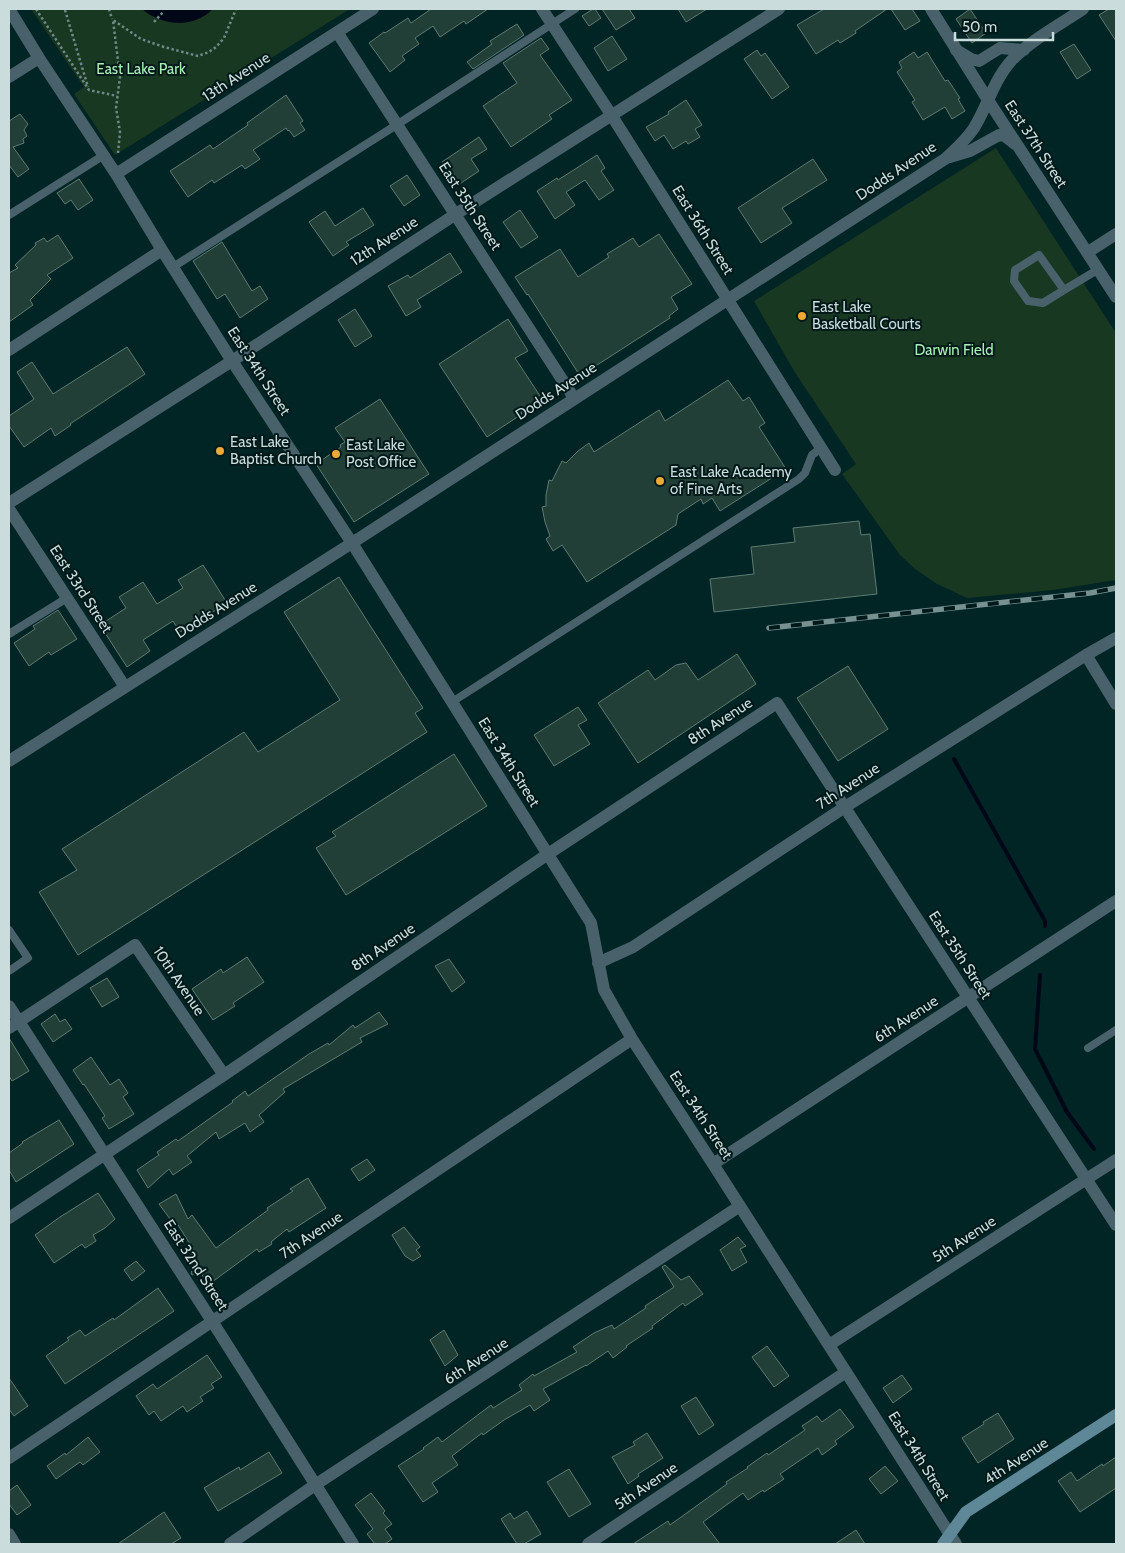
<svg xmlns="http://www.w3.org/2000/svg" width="1125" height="1553" font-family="Cabin,sans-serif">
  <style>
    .green { fill: #193821 }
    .water { fill: #000818 }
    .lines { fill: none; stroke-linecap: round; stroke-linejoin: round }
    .stream { stroke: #000818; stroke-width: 4 }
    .building { fill: #223f37; stroke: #5c7c72 }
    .path { stroke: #6f8989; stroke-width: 2.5; stroke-dasharray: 2.5 2.5; stroke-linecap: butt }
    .service { stroke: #48616b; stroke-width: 8 }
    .minor { stroke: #48616b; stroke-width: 12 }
    .tertiary { stroke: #48616b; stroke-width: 12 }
    .secondary { stroke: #5e8797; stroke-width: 12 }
    .rail-casing { stroke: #779090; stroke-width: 5.5 }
    .rail { stroke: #02191a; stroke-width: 4; stroke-dasharray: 11; stroke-linecap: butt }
    .poi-dot { fill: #eca93a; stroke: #02191a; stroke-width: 2 }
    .labels { text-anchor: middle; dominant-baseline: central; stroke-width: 4; stroke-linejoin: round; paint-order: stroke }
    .park-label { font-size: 15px; fill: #a9efb6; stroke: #02191a }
    .street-label { font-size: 15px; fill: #cadcdc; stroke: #02191a }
    .poi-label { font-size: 15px; fill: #cadcdc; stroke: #02191a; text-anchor: start }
  </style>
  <rect width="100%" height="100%" fill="#012425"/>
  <path class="green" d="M31,9H350L115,155L74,94L84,87Z
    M996,148L1116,333V580L1053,590L967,598L937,584L915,569L900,555L842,474L856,464L794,371L754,301Z"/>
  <path class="water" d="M142,9H213C193,29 162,26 142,9Z"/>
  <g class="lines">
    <path class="stream" d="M954,759L1045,921V926
      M1040,975L1035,1049L1067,1112L1094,1149"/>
  </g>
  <path class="building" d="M431,9H488L466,24L464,21L440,37L433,26L415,38L419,44L402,56L405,60L390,72L369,43L384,32L385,33L408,18L411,23Z
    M593,9H595L601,18L589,26L582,16Z
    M602,9H629L635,18L616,30Z
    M678,9H707L686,22Z
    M824,9H887L855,31L856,33L840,43L838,40L816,54L797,25Z
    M891,9H912L920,21L905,30Z
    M970,9L986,33L972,43L956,19Z
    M1109,9H1116V41L1099,15Z
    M517,24L524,35L473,69L467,62L492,44L490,41Z
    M612,36L627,59L608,71L594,48Z
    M541,38L549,49L540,55L572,100L549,115L552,119L511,147L483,106L517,83L503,63Z
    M1074,44L1091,70L1077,79L1060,52Z
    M757,50L761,56L765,53L789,87L772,99L744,59Z
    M914,52L918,58L927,52L945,81L948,80L960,98L958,99L965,111L952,119L945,107L923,120L912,102L915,100L897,72L902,68L899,62Z
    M286,95L303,121L300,123L305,130L294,137L289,130L288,131L286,128L253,150L260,159L245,169L242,165L214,183L212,180L188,197L170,171L210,145L213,149L248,125L247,123Z
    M686,100L702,125L695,129L700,137L688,144L686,141L673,149L664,135L655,141L646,127L669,114L668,112Z
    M20,114L28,124L24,130L27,136L23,139L24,143L13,147L29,169L18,177L9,165V121Z
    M479,137L487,149L471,159L479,171L458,185L442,162Z
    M597,155L605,168L601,171L614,190L599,200L585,180L566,192L575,205L555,219L537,191L557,178L558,180Z
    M813,159L827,180L782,208L792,223L761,243L738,208Z
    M407,175L420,195L404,206L390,186Z
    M79,179L93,200L78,210L71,200L65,204L57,193Z
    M363,208L374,225L346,242L349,245L333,256L309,222L325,211L335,226Z
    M520,210L538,237L521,248L503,222Z
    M659,234L692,284L671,297L678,309L669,316L670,318L580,376L528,294L527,295L515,277L560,249L578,277L609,257L607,254L633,238L639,247Z
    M58,235L73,258L47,275L51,279L30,300L33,305L9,322V273L18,268L15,265L36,245L35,243L44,238L47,242Z
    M222,242L252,291L260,286L268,299L240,318L225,294L217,299L193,261Z
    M450,253L462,272L417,300L421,307L406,316L388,286L408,275L410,278Z
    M355,309L372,336L355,347L338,320Z
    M508,319L528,351L515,358L542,399L521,412L522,414L487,437L439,364Z
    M127,347L145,374L70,424L71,425L55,436L51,428L24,447L9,426V416L34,399L17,372L32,362L53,394Z
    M728,380L743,401L749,397L765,423L759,427L786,469L720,511L712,498L703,504L701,499L678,514L676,525L587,582L562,545L553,551L546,539L550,536L545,522L542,507L546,506V495L549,480L552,481L562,461L566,463L578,451L589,443L594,452L659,410L665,421Z
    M380,399L429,474L354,522L316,464L341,447L340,445L345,442L335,428Z
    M859,521L861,535L870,534L877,594L714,612L710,579L754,574L751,547L795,542L793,528Z
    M203,565L227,603L180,632L173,621L143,640L150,651L127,667L100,625L126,608L119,597L143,582L157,604L183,588L178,580Z
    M339,577L423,708L415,713L427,732L78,955L39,892L77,870L62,849L244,732L258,752L340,700L284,612Z
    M58,610L77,639L51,655L49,652L29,666L14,643L35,629L33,626Z
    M737,654L756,684L638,763L598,703L648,670L655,680L676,665L686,663L698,680Z
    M848,666L888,729L838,761L797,698Z
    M578,707L587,720L578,725L590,744L554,766L534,735Z
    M454,754L487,806L346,895L316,848L336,836L332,832Z
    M247,957L264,982L233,1003L235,1006L213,1020L192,989L221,969L223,973Z
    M449,959L465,982L452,992L435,966Z
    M107,978L119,997L102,1007L90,988Z
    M379,1012L388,1024L360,1038L362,1042L283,1089L285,1092L259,1115L264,1122L250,1132L245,1123L219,1139L216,1132L187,1156L192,1162L173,1175L169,1169L148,1188L137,1170L159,1155L157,1152L176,1139L178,1141L233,1102L232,1101L245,1091L248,1096L309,1054L328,1043L329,1045L353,1025L355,1028Z
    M55,1014L60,1022L65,1019L72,1029L53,1042L41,1024Z
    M9,1038L29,1071L12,1081L9,1076Z
    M91,1057L110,1085L119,1079L128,1093L123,1097L134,1114L109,1129L102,1118L105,1116L84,1084L83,1085L73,1070Z
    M59,1120L74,1144L16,1182L9,1170V1153L23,1143L22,1142Z
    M367,1159L375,1170L359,1181L351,1169Z
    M308,1178L326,1208L289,1232L287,1229L271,1242L272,1244L259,1252L257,1249L208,1285L200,1271L192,1275L191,1273L195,1264L189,1256L195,1252L173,1217L170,1219L159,1204L176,1194L188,1219L192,1215L216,1248L268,1210L267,1208L293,1191L290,1189Z
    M98,1193L115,1219L105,1228L93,1235L96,1241L85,1248L82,1244L54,1263L35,1235L60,1217Z
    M404,1227L420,1247L416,1250L421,1256L413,1261L405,1256L392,1235Z
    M738,1237L746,1246L740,1249L747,1262L732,1271L720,1250Z
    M136,1261L145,1271L132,1281L124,1270Z
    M665,1265L681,1280L689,1276L703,1294L685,1306L683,1303L652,1326L653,1328L626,1346L627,1347L613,1358L608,1351L586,1366V1365L543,1389L550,1400L534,1411L530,1405L504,1420L483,1435L482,1433L452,1456L458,1465L432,1483L438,1492L423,1502L398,1466L424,1449L423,1448L438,1437L442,1442L491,1405L493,1408L522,1390L519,1385L533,1374L534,1376L577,1352L573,1347L594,1333L612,1325L614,1329L646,1308L645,1306L674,1287L662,1267Z
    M158,1288L174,1311L65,1384L46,1356L69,1340L67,1338L80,1330L85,1336L113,1318L114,1320Z
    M444,1330L458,1355L445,1366L430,1340Z
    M767,1346L789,1376L774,1387L752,1357Z
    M207,1355L222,1377L211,1384L214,1388L200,1397L203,1401L187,1412L183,1406L161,1421L154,1411L149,1415L136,1396L153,1384L157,1389Z
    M902,1375L912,1389L893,1403L883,1388Z
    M9,1378L28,1406L14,1416L9,1409Z
    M696,1397L714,1425L699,1435L681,1406Z
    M840,1409L854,1427L835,1441L837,1444L822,1455L818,1448L780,1474L784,1479L764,1492L763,1490L748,1500L743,1493L703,1522L720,1544H633L668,1521L670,1525L727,1484L726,1482L748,1468L747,1467L767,1453L768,1455L805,1430L802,1426L817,1416L822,1422Z
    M998,1413L1014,1439L978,1463L962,1438L984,1424L983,1422Z
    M647,1433L663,1458L638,1474L639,1476L628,1484L612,1457L635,1445L633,1442Z
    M88,1437L100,1452L83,1465L80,1462L56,1479L47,1466L65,1453L66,1455Z
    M269,1452L282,1473L218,1511L204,1488L239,1467L240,1470Z
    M1116,1457V1488L1080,1512L1058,1481L1071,1472L1077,1481L1102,1464L1103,1466Z
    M885,1466L898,1481L881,1494L869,1479Z
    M569,1469L591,1504L569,1517L547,1482Z
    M17,1485L31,1505L17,1515L9,1504V1491Z
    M371,1493L385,1511L383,1513L392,1524L385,1529L392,1539L385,1544H375L367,1534L373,1529L355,1505Z
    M527,1511L541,1534L524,1544H517L501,1519L510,1513L514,1519Z
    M164,1512L181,1538L171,1544H118Z
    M856,1530L865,1544H835Z"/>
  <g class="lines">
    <path class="path" d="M36,9L89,90L117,96
      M109,9L112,19
      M65,10L88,87
      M154,22L164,11
      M118,153L120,132L116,108L120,77L113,20L141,39L164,47L198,56L209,52L216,47L224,38L236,9"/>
    <path class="service" d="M9,215L104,155
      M173,267L398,124L575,9
      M1064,290L1043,303L1028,301L1014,281L1015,270L1039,255L1064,290L1099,269
      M9,634L67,598
      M452,702L799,479L805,473L812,455L821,448
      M9,930L28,958L9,971
      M1088,1048L1116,1030"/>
    <path class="minor" d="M9,9L39,58L116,174L162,250L232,361L352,543L591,923L604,990L632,1039L713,1164L956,1544
      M542,9L612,116L835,470
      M931,9L988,100
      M337,32L574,398
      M9,77L39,58
      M116,174L373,9
      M1088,252L1116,234
      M9,350L162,250
      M9,503L232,361L456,214L779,9
      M9,509L125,687
      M1086,655L1116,704
      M598,963L633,947L845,807L1086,655L1116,638
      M9,1006L212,1321L353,1544
      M9,1028L135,945L224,1075
      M713,1164L1116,901
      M9,1218L224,1075L548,854L777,703L1116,1225
      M829,1345L1116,1160
      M9,1458L632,1039
      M9,1534L15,1544
      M230,1544L315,1485L740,1206
      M588,1544L846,1372"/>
    <path class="tertiary" d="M956,50L971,59L979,61L1000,48L1024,50
      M988,100L1116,297
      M950,157L970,151L999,135L1005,136L1015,144
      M9,761L352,543L945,159C956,149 966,140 974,128C987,107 994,80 1011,61C1028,42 1061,24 1083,9"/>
    <path class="secondary" d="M943,1544L966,1512L1116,1415"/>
    <g class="rail-casing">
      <path id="rail" d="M769,628L1090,593L1116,588"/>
    </g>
    <use href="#rail" class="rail"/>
  </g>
  <g class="poi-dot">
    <circle cx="802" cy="316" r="5"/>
    <circle cx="220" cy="451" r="5"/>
    <circle cx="336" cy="454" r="5"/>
    <circle cx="660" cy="481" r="5"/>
  </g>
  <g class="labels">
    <g class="park-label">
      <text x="141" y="69">East Lake Park</text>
      <text x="954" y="350">Darwin Field</text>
    </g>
    <g class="street-label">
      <text transform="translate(236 77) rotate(-33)">13th Avenue</text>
      <text transform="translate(1036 144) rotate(57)">East 37th Street</text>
      <text transform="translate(896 171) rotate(-34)">Dodds Avenue</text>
      <text transform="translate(470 206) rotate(57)">East 35th Street</text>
      <text transform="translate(703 230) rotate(58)">East 36th Street</text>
      <text transform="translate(384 241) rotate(-33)">12th Avenue</text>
      <text transform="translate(259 371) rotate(57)">East 34th Street</text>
      <text transform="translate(556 391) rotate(-33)">Dodds Avenue</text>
      <text transform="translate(81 589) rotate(57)">East 33rd Street</text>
      <text transform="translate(216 610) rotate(-32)">Dodds Avenue</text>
      <text transform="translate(720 721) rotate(-33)">8th Avenue</text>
      <text transform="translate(509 762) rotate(58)">East 34th Street</text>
      <text transform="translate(848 786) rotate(-33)">7th Avenue</text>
      <text transform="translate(383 947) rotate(-34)">8th Avenue</text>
      <text transform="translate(960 955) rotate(57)">East 35th Street</text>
      <text transform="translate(179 981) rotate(56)">10th Avenue</text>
      <text transform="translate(906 1019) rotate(-33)">6th Avenue</text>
      <text transform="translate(701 1115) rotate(57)">East 34th Street</text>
      <text transform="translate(311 1235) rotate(-34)">7th Avenue</text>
      <text transform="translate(964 1239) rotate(-33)">5th Avenue</text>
      <text transform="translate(196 1265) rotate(57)">East 32nd Street</text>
      <text transform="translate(476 1361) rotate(-33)">6th Avenue</text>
      <text transform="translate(919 1456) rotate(58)">East 34th Street</text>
      <text transform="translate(1016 1461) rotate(-33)">4th Avenue</text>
      <text transform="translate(646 1486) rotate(-34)">5th Avenue</text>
    </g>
    <g class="poi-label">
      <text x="812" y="307">East Lake<tspan x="812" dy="17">Basketball Courts</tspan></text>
      <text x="230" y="442">East Lake<tspan x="230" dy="17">Baptist Church</tspan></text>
      <text x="346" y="445">East Lake<tspan x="346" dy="17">Post Office</tspan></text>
      <text x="670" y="472">East Lake Academy<tspan x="670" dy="17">of Fine Arts</tspan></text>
    </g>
  </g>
  <rect width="1125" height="1553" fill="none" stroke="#cadcdc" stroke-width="20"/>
  <path d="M955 32v8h98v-8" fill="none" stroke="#cadcdc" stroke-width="2.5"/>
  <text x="962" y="32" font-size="15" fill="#cadcdc" stroke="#02191a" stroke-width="4" paint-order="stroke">50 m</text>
</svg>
